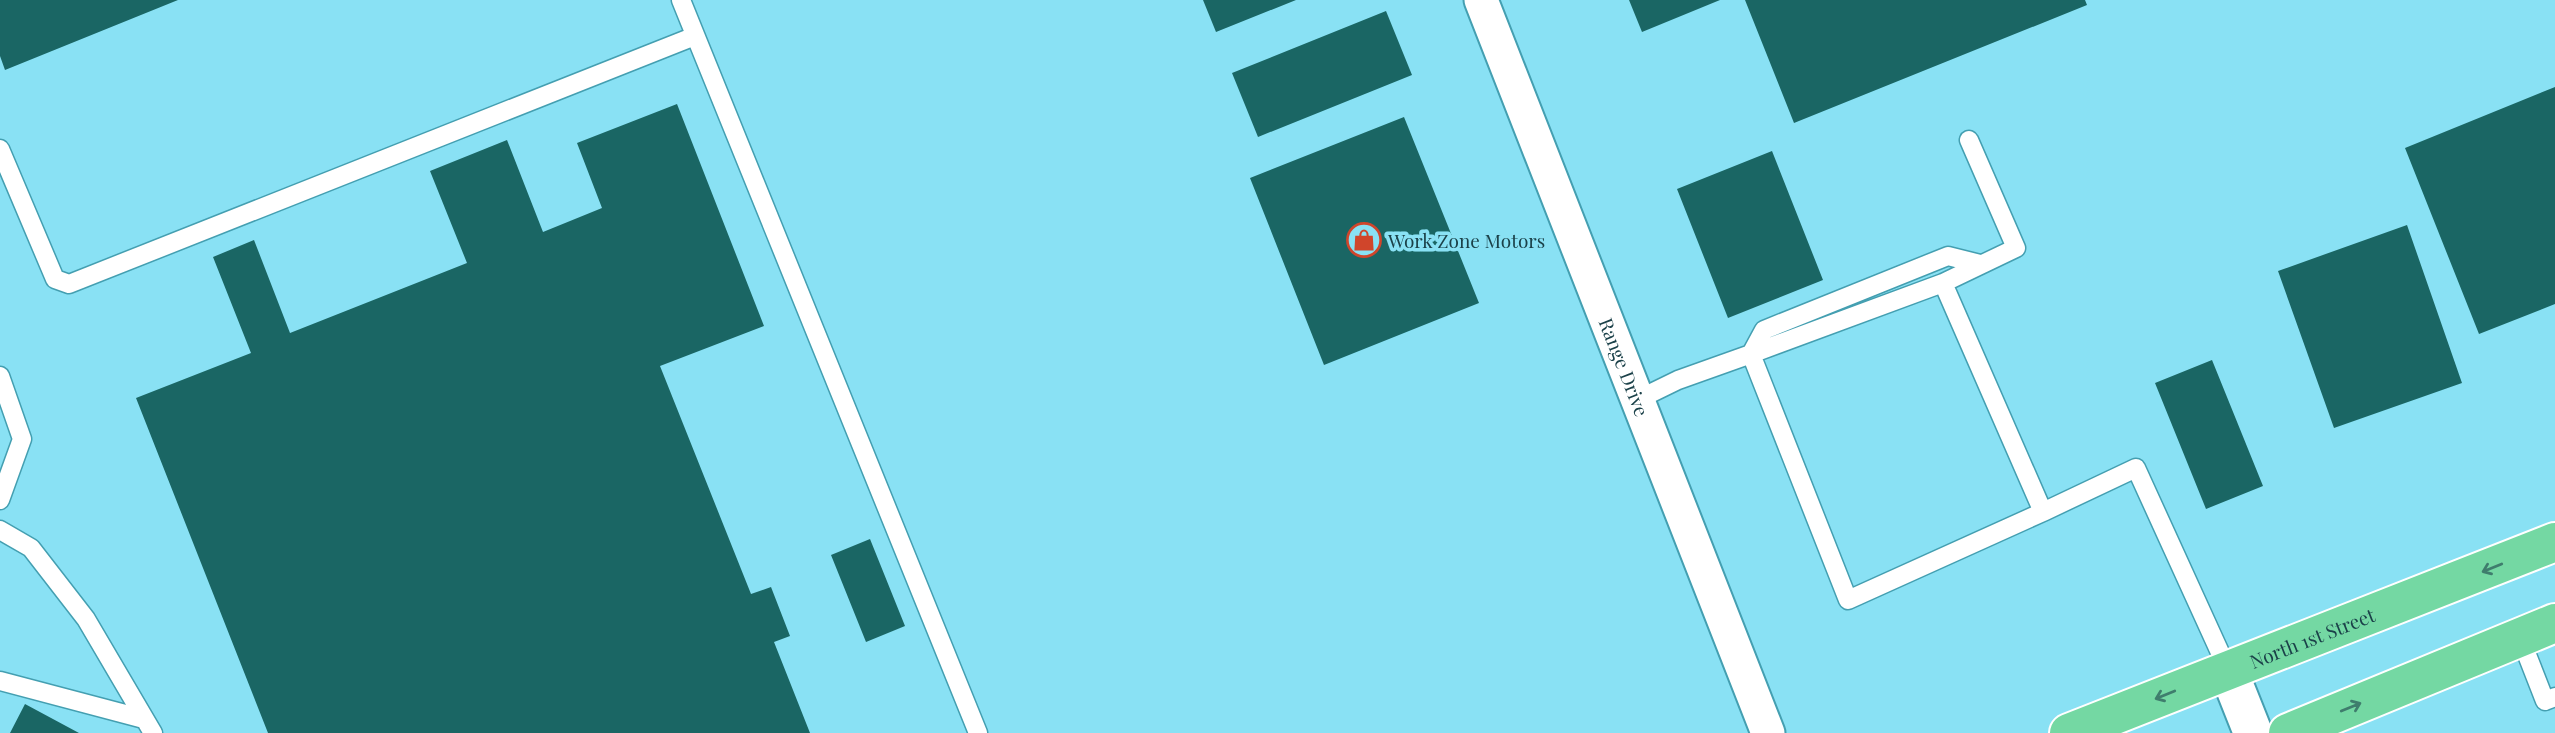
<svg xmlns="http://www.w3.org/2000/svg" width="2555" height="733" font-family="'Playfair Display',serif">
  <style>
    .building { fill: #1a6664 }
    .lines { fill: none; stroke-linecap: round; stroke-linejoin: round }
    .lane-casing { stroke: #449fb1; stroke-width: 21 }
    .street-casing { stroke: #449fb1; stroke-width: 37 }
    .secondary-casing { stroke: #449fb1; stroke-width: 42 }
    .primary-casing { stroke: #fff; stroke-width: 42 }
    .lane { stroke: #fff; stroke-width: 18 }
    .street { stroke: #fff; stroke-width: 33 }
    .secondary { stroke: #fff; stroke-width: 38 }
    .primary { stroke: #74d8a3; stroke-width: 38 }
    .oneway { stroke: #3f7d6d }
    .labels { text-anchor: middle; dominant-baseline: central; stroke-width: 7; stroke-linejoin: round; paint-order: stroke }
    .poi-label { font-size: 19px; fill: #1b4149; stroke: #89e1f4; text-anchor: start }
    .street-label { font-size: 19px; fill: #1b4149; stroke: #89e1f4 }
  </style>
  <rect width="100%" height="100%" fill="#89e1f4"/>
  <path class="building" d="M0,0H178L5,70L0,56Z
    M1203,0H1296L1216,32Z
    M1629,0H1720L1642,32Z
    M1745,0H2085L2087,5L1794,123Z
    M1386,11L1412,75L1258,137L1232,73Z
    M2555,87V304L2479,334L2405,148Z
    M677,104L764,326L660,366L751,594L771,587L790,636L774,642L810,733H268L136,398L251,353L213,257L254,240L290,333L467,263L430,171L507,140L543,232L602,208L577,143Z
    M1404,117L1479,303L1324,365L1250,178Z
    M1772,151L1823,280L1728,318L1677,189Z
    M2407,225L2462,383L2334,428L2278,271Z
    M2212,360L2263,486L2206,509L2155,383Z
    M870,539L905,626L866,642L831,555Z
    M25,704L79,733H10Z"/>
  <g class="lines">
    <g class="lane-casing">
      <path id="lane" d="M681,0L978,733
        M1969,140L2016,248L1943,283L2043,512L2136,468L2228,670
        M0,149L55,279L69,284L695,36
        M1751,354L1764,330L1948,256L1980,264
        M1751,354L1943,283
        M0,376L22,439L0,500
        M1637,400L1678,380L1751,354L1848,600L2043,512
        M0,530L31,548L86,619L153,733
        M2520,637L2545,701L2555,697
        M0,681L144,719"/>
    </g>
    <g class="street-casing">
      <g id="street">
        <path id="s1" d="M1481,0L1768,733"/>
      </g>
    </g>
    <g class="secondary-casing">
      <path id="secondary" d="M2228,670L2253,733"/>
    </g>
    <g class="primary-casing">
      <g id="primary">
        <path id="s2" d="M2069,733L2555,542"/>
        <path d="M2288,733L2555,623"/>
      </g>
    </g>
    <use href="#lane" class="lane"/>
    <use href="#street" class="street"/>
    <use href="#secondary" class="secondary"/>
    <use href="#primary" class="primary"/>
  </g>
  <defs><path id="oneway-shaft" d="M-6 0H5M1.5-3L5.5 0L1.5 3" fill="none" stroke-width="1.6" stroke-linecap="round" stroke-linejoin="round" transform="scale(1.75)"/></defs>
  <g class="oneway">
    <use href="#oneway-shaft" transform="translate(2492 568) rotate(158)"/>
    <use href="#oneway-shaft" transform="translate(2165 695) rotate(158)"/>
    <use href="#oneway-shaft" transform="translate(2351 707) rotate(-22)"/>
  </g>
  <defs>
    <g id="shop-ring" transform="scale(1.75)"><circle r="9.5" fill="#89e1f4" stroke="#d0452b" stroke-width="1.5"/><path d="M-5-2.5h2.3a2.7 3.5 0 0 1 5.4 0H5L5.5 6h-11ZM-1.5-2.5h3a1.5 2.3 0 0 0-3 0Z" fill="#d0452b"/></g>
  </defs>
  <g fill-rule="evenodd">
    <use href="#shop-ring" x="1364" y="240"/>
  </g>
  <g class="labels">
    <g class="poi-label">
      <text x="1388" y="240">Work Zone Motors</text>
    </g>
    <g class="street-label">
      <text stroke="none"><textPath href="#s1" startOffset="394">Range Drive</textPath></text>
      <text stroke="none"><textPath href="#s2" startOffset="261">North 1st Street</textPath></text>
    </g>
  </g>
</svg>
